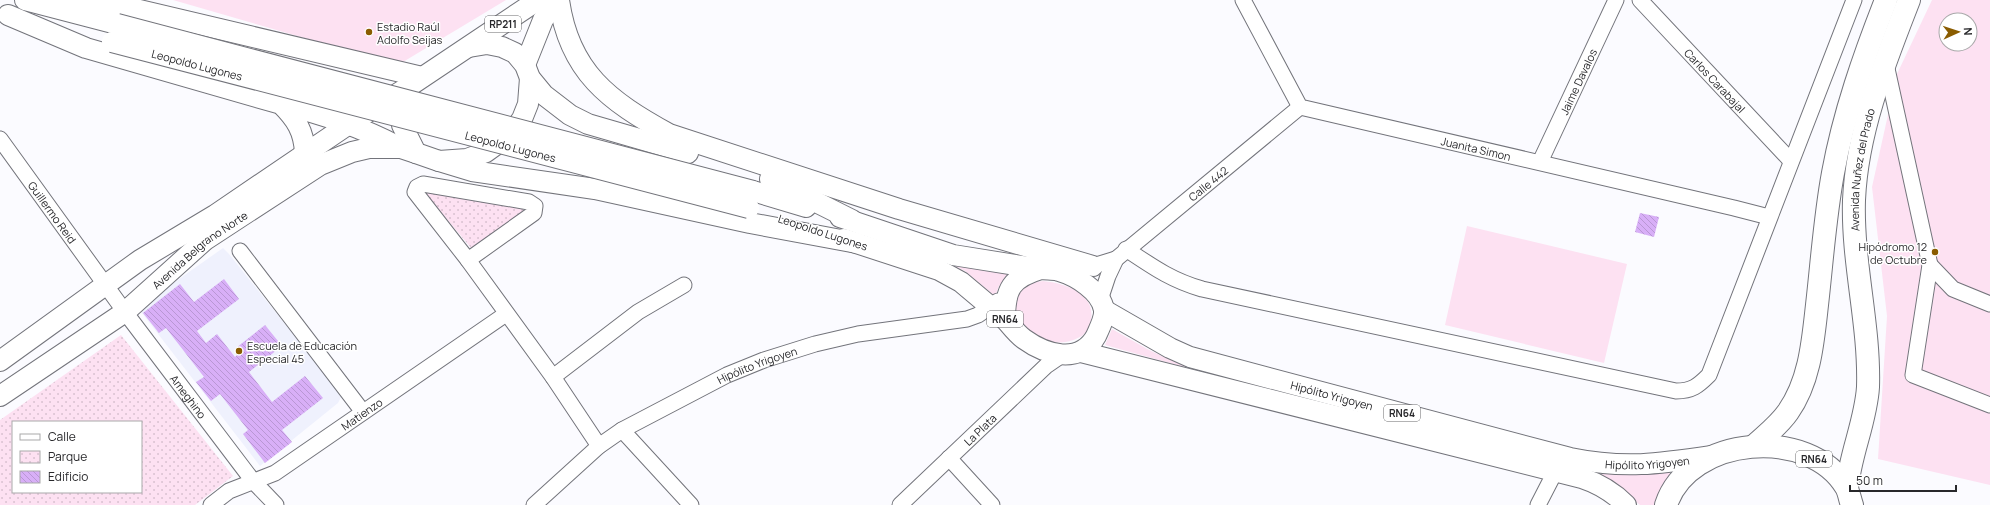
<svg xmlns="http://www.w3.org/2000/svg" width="1990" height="505" font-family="Manrope,sans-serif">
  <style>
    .built { fill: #eff1fd }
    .green { fill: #fde1f2; fill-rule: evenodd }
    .park { fill: url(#park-dots); fill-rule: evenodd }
    .building { fill: url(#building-back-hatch) }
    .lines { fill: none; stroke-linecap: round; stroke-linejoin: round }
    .minor-casing { stroke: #73747b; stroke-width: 17 }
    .major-casing { stroke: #73747b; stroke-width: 22 }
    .highway-casing { stroke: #73747b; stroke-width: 24 }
    .minor { stroke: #fff; stroke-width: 15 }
    .major { stroke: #fff; stroke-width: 20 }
    .highway { stroke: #fff; stroke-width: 22 }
    .major-bridge-casing { stroke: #73747b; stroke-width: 22; stroke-linecap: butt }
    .major-bridge { stroke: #fff; stroke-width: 20 }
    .poi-dot { fill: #8a5c00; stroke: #fff; stroke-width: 1.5 }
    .labels { text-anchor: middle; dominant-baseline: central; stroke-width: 3; stroke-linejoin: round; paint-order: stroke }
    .shield { fill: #fff; stroke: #68686b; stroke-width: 1 }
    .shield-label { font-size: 10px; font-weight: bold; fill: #28282b }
    .poi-label { font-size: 11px; fill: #28282b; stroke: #fff; text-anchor: start }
    .street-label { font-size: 11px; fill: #28282b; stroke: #fff }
  </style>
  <defs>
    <pattern id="park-dots" width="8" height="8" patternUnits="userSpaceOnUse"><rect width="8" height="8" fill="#fde1f2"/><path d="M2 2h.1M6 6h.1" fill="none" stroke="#d9c1d0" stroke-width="1.8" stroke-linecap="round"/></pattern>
    <pattern id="building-back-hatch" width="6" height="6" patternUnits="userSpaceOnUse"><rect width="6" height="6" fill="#d8aff7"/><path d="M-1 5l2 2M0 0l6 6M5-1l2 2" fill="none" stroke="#b997d4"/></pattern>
  </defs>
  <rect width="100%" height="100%" fill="#fbfbff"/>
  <path class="built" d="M223,248L229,254L342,395L338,403L260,466L138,308Z"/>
  <path class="green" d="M173,0H506L398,65Z
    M1932,0H1990V485L1878,459L1887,316L1872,187L1897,74ZM1946,20H1970V44H1946Z
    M1467,226L1627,264L1604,363L1445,325Z
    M942,260L1009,272L999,286L995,296L965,271Z
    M1043,281C1064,283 1096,293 1091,320C1090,327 1086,334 1080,337C1037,360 994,305 1028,284C1032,282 1039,282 1043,281Z
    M1112,329L1149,350L1188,368L1105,345Z
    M1600,473H1672L1658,505H1640Z"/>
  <path class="park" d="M424,192L523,208V213L472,249Z
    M121,335L233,476L195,505H0V420ZM13,422H141V492H13Z"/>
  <path class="building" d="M1640,213L1659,217L1654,237L1635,232Z
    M224,279L239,299L197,331L206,343L217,334L235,357L240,352L236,348L265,325L282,346L249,372L272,402L305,376L323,398L282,430L292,442L265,463L243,434L248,430L220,394L211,401L196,382L204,377L166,328L159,333L143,313L180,284L194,302Z"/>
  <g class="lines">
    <g class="minor-casing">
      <g id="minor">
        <path id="s1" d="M1243,0L1300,107L1734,208L1769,217"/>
        <path id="s2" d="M1640,0L1791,161"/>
        <path d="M1886,64L1930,265L1913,375L1990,405"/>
        <path id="s3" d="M0,139L125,312L253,481L276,505"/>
        <path id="s4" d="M1540,162L1616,0"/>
        <path d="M423,184L529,202L535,206L534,213L468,260L415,192L417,187Z"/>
        <path d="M1126,249C1153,267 1171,280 1202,289L1676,391C1692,391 1698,386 1709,375L1854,0"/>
        <path d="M240,251L363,412"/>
        <path id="s5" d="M1116,259L1300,107"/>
        <path d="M468,260L553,377L599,446"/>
        <path d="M1930,265L1953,289L1990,304"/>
        <path d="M1083,269L1116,259L1108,276L1100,300"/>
        <path d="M553,377L638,312L684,285"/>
        <path d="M622,430L691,505"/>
        <path d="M949,458L992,505"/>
        <path id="s6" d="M211,505L229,491L275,473L506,314"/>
        <path id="s7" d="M534,505L599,446L622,430L727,375L764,360L815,344L858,334L967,319L978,315L998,301"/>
        <path id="s8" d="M900,505L1046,366L1062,355"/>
        <path d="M1538,505L1555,472"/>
      </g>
    </g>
    <g class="major-casing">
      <g id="major">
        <path d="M25,0L117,24"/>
        <path d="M47,0L131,8L422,77"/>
        <path d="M559,0C569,72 609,101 669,134L899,209L1093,266"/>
        <path d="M8,15L86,48L281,104C296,119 304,131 305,153"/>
        <path d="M469,47L487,44L502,47L515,53L525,65L530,78L544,95L570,115L588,124L688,153"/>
        <path d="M525,65L543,20L556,0"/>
        <path d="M530,78L528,104L522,119L511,134L486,152L467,159L439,161L416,153L402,125L401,116L408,87L538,0"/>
        <path d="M281,104C323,114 361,127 399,147"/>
        <path d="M439,161L472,171L595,189L750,223L857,243"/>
        <path d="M770,179L852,220"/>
        <path d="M753,191L806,207"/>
        <path d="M840,217L953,255L1041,269"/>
        <path d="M844,239L939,270L961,282L1005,319"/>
        <path d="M1041,269C1047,270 1053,269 1059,271C1076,276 1101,291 1104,310C1105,318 1099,329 1096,336C1080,365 1046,355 1024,339C1017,334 1011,326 1005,319C1005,289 1011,278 1041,269Z"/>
        <path id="s9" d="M1104,310L1170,348L1190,357L1570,458C1624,469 1658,464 1712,456"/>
        <path d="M1081,352L1582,478C1600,484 1613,492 1626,505"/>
        <path d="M0,361L140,260L215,215L349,124L408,87"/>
        <path id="s10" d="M0,396L125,312L205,240L320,165L352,152L369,148H401L416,153"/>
      </g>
    </g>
    <g class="highway-casing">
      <g id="highway">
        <path d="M1754,446C1766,435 1779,425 1788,412C1810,381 1813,341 1817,305C1822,261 1825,216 1833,173C1844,113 1864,56 1886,0"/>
        <path id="s11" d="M1847,488C1850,454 1866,421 1868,387C1870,325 1852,263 1854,200C1857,131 1884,64 1909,0"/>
        <path d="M1666,505C1689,435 1810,426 1846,487C1849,492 1850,500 1852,505"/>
      </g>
    </g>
    <use href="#minor" class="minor"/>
    <use href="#major" class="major"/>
    <use href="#highway" class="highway"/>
    <g class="major-bridge-casing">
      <g id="major-bridge">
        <path d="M117,24L753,191"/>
        <path id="s12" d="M112,42L749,208"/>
      </g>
    </g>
    <use href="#major-bridge" class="major-bridge"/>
  </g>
  <g class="poi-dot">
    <circle cx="369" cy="32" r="4"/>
    <circle cx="1935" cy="252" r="4"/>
    <circle cx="239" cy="351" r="4"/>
  </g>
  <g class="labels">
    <g class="shield">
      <rect x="485" y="16" width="36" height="16" rx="3"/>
      <rect x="987" y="311" width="36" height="16" rx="3"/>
      <rect x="1384" y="405" width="36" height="16" rx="3"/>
      <rect x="1796" y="451" width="36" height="16" rx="3"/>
    </g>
    <g class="shield-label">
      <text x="503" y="24">RP211</text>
      <text x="1005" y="319">RN64</text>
      <text x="1402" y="413">RN64</text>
      <text x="1814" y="459">RN64</text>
    </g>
    <g class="poi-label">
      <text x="377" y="26">Estadio Raúl<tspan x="377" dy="13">Adolfo Seijas</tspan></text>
      <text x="1927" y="246" text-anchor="end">Hipódromo 12<tspan x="1927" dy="13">de Octubre</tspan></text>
      <text x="247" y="345">Escuela de Educación<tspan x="247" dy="13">Especial 45</tspan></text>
    </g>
    <g class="street-label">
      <text stroke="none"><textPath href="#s12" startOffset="88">Leopoldo Lugones</textPath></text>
      <text stroke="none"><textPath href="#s4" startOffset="89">Jaime Davalos</textPath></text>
      <text stroke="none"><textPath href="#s2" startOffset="110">Carlos Carabajal</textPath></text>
      <text stroke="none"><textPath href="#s12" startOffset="412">Leopoldo Lugones</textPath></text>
      <text stroke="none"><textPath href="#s1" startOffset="302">Juanita Simon</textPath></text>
      <text stroke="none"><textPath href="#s11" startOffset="322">Avenida Nuñez del Prado</textPath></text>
      <text stroke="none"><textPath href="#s5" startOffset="119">Calle 442</textPath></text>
      <text stroke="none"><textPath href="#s3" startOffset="90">Guillermo Reid</textPath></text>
      <text transform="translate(823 232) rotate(18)">Leopoldo Lugones</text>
      <text stroke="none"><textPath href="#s10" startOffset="248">Avenida Belgrano Norte</textPath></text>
      <text stroke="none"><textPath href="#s7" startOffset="266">Hipólito Yrigoyen</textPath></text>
      <text stroke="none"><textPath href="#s9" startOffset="245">Hipólito Yrigoyen</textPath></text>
      <text stroke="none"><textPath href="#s3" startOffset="319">Ameghino</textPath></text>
      <text stroke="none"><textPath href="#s6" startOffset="177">Matienzo</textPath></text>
      <text stroke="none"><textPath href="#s8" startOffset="110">La Plata</textPath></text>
      <text stroke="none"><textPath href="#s9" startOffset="569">Hipólito Yrigoyen</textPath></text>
    </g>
  </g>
  <rect x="12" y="421" width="130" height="72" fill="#ffffff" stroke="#a9a9aa"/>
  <rect x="20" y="434" width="20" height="6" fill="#ffffff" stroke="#a9a9aa"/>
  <text x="48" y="441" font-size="12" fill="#28282b">Calle</text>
  <rect x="20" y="451" width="20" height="12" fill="url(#park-dots)" stroke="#a9a9aa"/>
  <text x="48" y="461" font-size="12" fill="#28282b">Parque</text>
  <rect x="20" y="471" width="20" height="12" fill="url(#building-back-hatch)" stroke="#a9a9aa"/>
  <text x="48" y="481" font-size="12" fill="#28282b">Edificio</text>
  <g transform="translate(1958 32) rotate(87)"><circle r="19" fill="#ffffff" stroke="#a9a9aa"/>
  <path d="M0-3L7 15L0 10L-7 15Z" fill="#8a5c00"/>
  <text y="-6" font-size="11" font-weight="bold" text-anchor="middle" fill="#28282b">N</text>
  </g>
  <path d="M1850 485v6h106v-6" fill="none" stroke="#28282b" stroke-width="2"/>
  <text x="1856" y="485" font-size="12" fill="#28282b" stroke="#ffffff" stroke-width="3" paint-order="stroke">50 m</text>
</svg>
